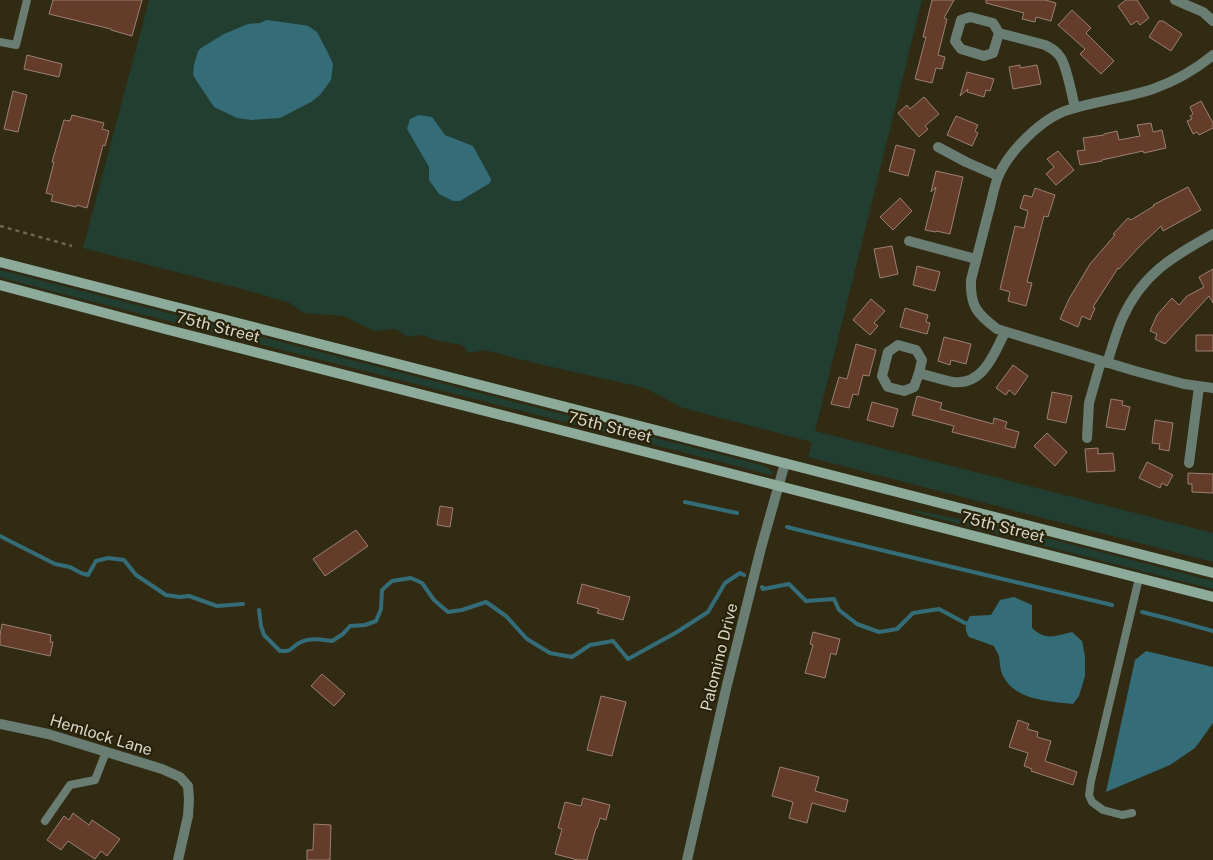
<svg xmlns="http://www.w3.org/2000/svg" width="1213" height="860" font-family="'Public Sans',sans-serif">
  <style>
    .green { fill: #213e31 }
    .water { fill: #346c78 }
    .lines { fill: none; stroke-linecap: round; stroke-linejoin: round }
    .stream { stroke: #346c78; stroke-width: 4 }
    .building { fill: #633d2a; stroke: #9c8073 }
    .path { stroke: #6c6752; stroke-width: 2.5; stroke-dasharray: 4 4; stroke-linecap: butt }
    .lane { stroke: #6a7d72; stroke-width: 8 }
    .street { stroke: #6a7d72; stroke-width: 10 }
    .secondary { stroke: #8cab9a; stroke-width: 10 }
    .labels { text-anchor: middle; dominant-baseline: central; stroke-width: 4.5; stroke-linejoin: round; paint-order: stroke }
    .street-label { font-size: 16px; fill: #d9d5c7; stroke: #282209 }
  </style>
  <rect width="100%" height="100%" fill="#312b13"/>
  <path class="green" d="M149,0H922L815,431L1213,533V562L808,457L812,442L683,408L645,388L539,364L485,350L469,353L462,345L434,340L424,335L407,337L396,329L374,331L344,316L303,313L290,303L250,291L83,248Z
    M0,270L761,465L768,468L772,472V474L771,475L733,465L63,294L0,277Z
    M913,510L1011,529L1213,581V589L913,512Z"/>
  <path class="water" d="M267,20L303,25L308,26L317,32L328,53L333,64L331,80L320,95L311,102L280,118L252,120L237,118L214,107L196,80L193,75L194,65L198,51L201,48L224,34L248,24L260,23Z
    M419,115L432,117L445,135L473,146L491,179L490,183L460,201H453L439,194L429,180V167L407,129L410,119Z
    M1014,597L1032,605V628C1046,641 1055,636 1072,632L1082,641L1085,656V676L1079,696L1073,704C1048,701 1016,701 1003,676C1000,670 1000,663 999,656C998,653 995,649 994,646L969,637C964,629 965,624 970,616L991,615L1000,600Z
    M1146,651L1213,667V723L1195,748L1170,765L1106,792L1135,660Z"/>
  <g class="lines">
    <path class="stream" d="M685,502L737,513
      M787,527C895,554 1004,579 1112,605
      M0,536L55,564L70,567L81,573L88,575L96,561L108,558L124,560L136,575L166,595L180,597L189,596L217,606L243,604
      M762,587L763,589L789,584L806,601L834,599L839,610L857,624L879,632L897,629L913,613L939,609L965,623
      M259,610L261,626L264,635L280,651C294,652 290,647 301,642C311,637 322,640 332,641L343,634L350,626L365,625L376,621L381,609L382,590L392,581L411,578L422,583L434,600L448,612L462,610L486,602L506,616L527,639L550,653L572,657L590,645L613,641L628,659L677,632L708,612L725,583L740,573L744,575
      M1142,612L1170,619L1213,631"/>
  </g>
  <path class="building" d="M53,0H142L132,36L111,30V29L49,14Z
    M932,0H954L944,18L947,19L938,55L945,57L942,69L936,68L932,83L915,79L926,37H923Z
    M986,0H1045L1056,3L1051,21L1036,17L1035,22L1022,19L1024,13L986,3Z
    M1126,0H1137L1149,18L1140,25L1137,21L1131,25L1118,6Z
    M1072,10L1091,28L1086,33L1114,61L1101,74L1080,54L1085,49L1058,25Z
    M1159,21H1163L1182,34L1171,51L1149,37Z
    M27,55L62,64L59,77L24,69Z
    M1020,65V68L1037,65L1041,84L1013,89L1009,67Z
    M967,72L994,79L990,91L986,90L984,97L967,92L968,89L960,96Z
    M13,91L27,95L18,132L4,129Z
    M924,97L939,114L925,126L928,129L919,137L898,113L907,105L910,109Z
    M1201,101L1213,123V128L1199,135L1197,132L1193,134L1187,121L1192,119L1190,116L1193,114L1190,107Z
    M72,115L104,123L102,129L109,131L105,146L103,145L87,208L77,205L76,207L51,201L53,195L46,193L54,162H52L64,120L70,121Z
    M956,116L978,125L975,131L978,133L972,146L947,135Z
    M1151,123L1153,132L1162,130L1166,148L1144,153L1143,151L1102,160V161L1080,165L1077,151L1085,150L1083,138L1104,135V134L1117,131L1119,140L1140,136L1137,125Z
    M896,145L915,150L908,176L889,171Z
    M1058,151L1074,170L1056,185L1046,174L1054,167L1047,159Z
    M936,171L963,177L950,234L936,231V232L925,230L936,187L931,192Z
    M1188,187L1201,210L1163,231L1161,226L1139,247L1119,269L1118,268L1093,307L1095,308L1090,320L1082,316L1078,327L1060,319L1069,299L1090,264L1115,235L1113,234L1128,218L1131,220L1154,206L1153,205Z
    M1035,188L1055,195L1048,217L1044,216L1027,282L1032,283L1026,306L1008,301L1010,292L1000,289L1015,226L1024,228L1028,211L1020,208L1024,195L1032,197Z
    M900,198L912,211L893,230L880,217Z
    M892,246L898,274L880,278L874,249Z
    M917,266L940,272L935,291L913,285Z
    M1213,269V303L1209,296L1165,344L1155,339L1157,334L1150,331L1157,315L1172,298L1179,305L1187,296L1204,287L1199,277Z
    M871,299L885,311L874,323L878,326L870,335L853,320Z
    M905,308L928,315L926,322L930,323L927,334L900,327Z
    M1196,335H1213V351H1196Z
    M944,337L971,344L966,364L951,360L950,365L938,361Z
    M856,344L876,350L869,376L863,375L858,395L853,394L849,408L831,404L839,377L847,379Z
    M1013,365L1028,376L1015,395L1009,390L1006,395L996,388Z
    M1052,392L1072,396L1066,423L1047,419Z
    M917,396L942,403L940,409L993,424L994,418L1007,422L1005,428L1019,432L1015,448L952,432L954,426L912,415Z
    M1111,399L1123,401L1122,405L1130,407L1125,430L1106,427Z
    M872,402L898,409L893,427L867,420Z
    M1155,420L1173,423L1169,451L1159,449L1160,444L1152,443Z
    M1047,433L1067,452L1055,466L1034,446Z
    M1098,448V454L1113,453L1115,471L1087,472L1085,449Z
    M1147,462L1173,475L1167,486L1162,483L1160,488L1139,478Z
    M1188,473L1213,474V493L1192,492V484H1188Z
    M440,506L453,508L450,527L437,525Z
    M356,530L368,546L325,576L313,559Z
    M582,584L630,597L623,620L597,613L599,609L577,603Z
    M2,624L51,635L50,642H53L50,656L0,645V635Z
    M813,632L840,639L836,655L831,653L825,678L805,673L813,645L810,644Z
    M322,674L345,694L334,706L311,686Z
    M601,696L626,702L612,756L587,750Z
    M1018,720L1029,724L1027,729L1038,732L1037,737L1051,741L1045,761L1077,772L1073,785L1031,771L1032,769L1024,766L1028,753L1009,747Z
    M780,767L819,777L815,791L848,800L845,812L812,803L807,823L789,818L793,802L772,796Z
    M583,798L610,805L606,820L600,818L597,828H596L587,860H578L555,854L562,829L558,828L565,802L581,806Z
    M73,813L89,825L92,820L120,839L107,856L101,851L95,859L68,841L61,850L47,840L64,816L69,820Z
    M314,824L331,825L330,860H307V850H313Z"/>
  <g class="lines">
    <path class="path" d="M0,226L72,246"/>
    <path class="lane" d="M0,42L16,45L27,0
      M1132,813L1122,815L1103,810L1092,802L1089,795L1091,781L1139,578
      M45,821L70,785L95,780L106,752"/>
    <path class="street" d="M1175,0L1203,12L1213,21
      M999,33L993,53L984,56L961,49L955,41L961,20L970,17L993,23L999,33L1045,45C1051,48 1057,51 1061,58C1067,68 1072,95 1075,108
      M1213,55C1195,70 1175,81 1153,89C1126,98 1096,101 1068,110C1042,118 1008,152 998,177C994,187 992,199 989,210C983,233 977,257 971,280C970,306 977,314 997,329L1135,371L1184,384L1213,388
      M938,147L966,162L998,176
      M909,241L976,259
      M1107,363C1112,348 1116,333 1122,319C1142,274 1172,257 1213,234
      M919,373L914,387L904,391L888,387L882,376L888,352L898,345L916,350L922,360L919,373C930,376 942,380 953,382C983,386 994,354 1005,332
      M1087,438L1089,403L1101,361
      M1189,463L1199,387
      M0,724L48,734L162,769L180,777L188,786L189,799L188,816L178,860
      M687,860L726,689L761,548L785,463"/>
    <path class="secondary" d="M0,262L1213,573
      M0,285L165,329L1213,597"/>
  </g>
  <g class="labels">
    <g class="street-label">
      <text transform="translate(218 327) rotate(14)">75th Street</text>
      <text transform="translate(610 427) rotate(14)">75th Street</text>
      <text transform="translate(1003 527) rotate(14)">75th Street</text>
      <text transform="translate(719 657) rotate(-76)">Palomino Drive</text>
      <text transform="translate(101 735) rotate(17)">Hemlock Lane</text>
    </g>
  </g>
</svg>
